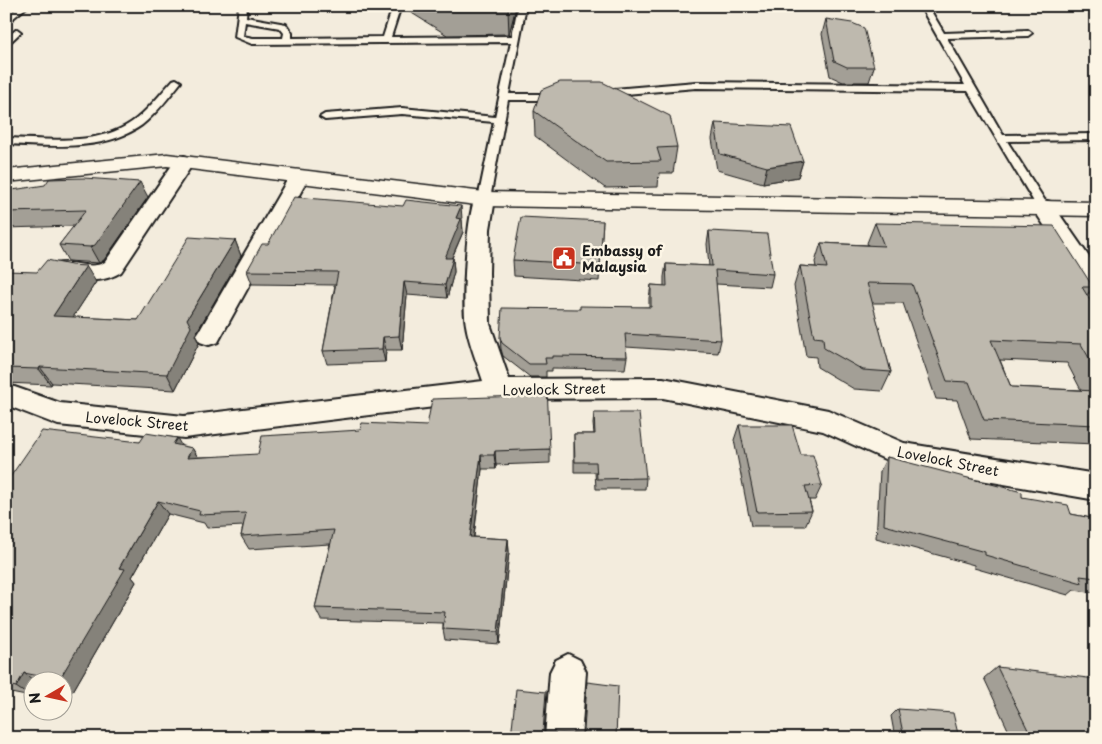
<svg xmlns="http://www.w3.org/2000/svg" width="1102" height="744" font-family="'Playpen Sans',sans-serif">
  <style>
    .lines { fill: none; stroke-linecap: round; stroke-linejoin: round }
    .lane-casing { stroke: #1c1c1c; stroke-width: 4 }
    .street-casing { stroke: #1c1c1c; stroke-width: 4 }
    .secondary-casing { stroke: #1c1c1c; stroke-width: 3 }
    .lane { fill: #fcf5e5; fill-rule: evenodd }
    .street { fill: #fcf5e5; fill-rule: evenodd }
    .secondary { fill: #fcf5e5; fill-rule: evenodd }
    .wall { fill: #a39f96; stroke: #1c1c1c; fill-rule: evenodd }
    .shaded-wall { fill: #85827a; stroke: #1c1c1c }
    .building { fill: #beb9ae; stroke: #1c1c1c }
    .labels { text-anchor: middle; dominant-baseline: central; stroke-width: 5; stroke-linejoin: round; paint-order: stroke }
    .poi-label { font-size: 14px; font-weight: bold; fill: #1c1c1c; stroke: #fcf5e5; text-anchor: start }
    .street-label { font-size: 14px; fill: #1c1c1c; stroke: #fcf5e5 }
  </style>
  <rect width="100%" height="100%" fill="#f3ecdd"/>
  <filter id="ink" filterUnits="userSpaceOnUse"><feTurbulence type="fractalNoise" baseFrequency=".02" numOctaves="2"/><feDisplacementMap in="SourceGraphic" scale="10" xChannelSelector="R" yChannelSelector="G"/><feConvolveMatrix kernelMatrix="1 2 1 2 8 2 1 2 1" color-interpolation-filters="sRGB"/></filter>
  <g filter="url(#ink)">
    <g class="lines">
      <g class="lane-casing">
        <path id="lane" d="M19,6H28L6,24V17Z
          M239,6H247L246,17L286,24L292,33V38L383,37L393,6H401L391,37L512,36L518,6H526L509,94H556L561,97L556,100H508L490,199L488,201H480L478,199L494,122L402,114L325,120L320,117L325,114L402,108L495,117L511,42L252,44L235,37ZM245,22L280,28L284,33L283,38H253L243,36Z
          M920,6H928L944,33L1028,30L1032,33L1028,36L947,38L1003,135L1096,134V140L1007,141L1049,207L1047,209L1043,210L1037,207L968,91L696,88L602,96L597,93L602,90L696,82L965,85Z
          M17,29L21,32L6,46V38Z
          M176,79L181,82C170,96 156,114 142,125C104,152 50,146 6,144V138C48,139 101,147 136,119C150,108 161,93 173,80Z"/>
      </g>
      <g class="street-casing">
        <path id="street" d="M184,156L191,158L194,162L121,272C101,285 77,280 56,274L52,269L56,264C72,259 90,271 105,262L177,158Z
          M299,171L306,173L309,177L218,342L209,345L200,342L196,336L200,330L289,177L292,173Z
          M484,193L491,194L495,199L490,229L489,273L490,324L509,379L663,378L828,410L904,443L1096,474V500L900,466L823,431L663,398L499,399L184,438L58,425L6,405V384L60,403L184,416L483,381C477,362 469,344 466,325C462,305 466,210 477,194Z
          M1043,200L1051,202L1096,267V293L1088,291L1032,207L1035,202Z
          M568,654L580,660L586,672L581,738H545L550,672L556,660Z"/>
      </g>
      <g class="secondary-casing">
        <path id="secondary" d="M167,154L484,192L1096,202V216L484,206L167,166L6,182V170Z"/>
      </g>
      <use href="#lane" class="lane"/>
      <use href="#street" class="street"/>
      <use href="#secondary" class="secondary"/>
    </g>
    <path class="wall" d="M409,6H515V11L509,34L447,35L410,12Z
      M826,19L874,67L869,82H843L830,76L822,34Z
      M534,111L677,147L673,173H659L658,187L605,188L535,136Z
      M715,123L803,161L798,177L763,183L717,170L712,139Z
      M6,191L148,197L104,260L99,263L68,261L59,245L74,226L6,228Z
      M462,220V221L463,232L452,258H453L454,272L447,298L407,295L402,350H386L385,362L327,364L323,351L335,285L252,284L247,271L268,244Z
      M603,221L599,281L514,276L513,260Z
      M875,223L1093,287L1087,295L1096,310V444L971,439L957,400L936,399L903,303H872L891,372L882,391L854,389L817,367L816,357L806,356L794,286L800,266L816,267L815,262L821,243L868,245L867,243ZM1000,360L1067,363L1081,390L1011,387Z
      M709,231L773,274L770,287L716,284L721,340L718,353L626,347L627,357L625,369L552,368V371H546V377H530L503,356L501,349L500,337L580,309L649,307V298L651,285L664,286V277L666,264L709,266L707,244Z
      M235,240L241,256L195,335L199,343L175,390L52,383L51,385L6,383V271L96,282L73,317L138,320Z
      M594,413L646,478L645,489H596L595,472H574V434H594L593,424Z
      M739,425L801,455L822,485L815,500H809L812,511L805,526H751L734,440Z
      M140,442L181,446L192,448L198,457L550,449V463L496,465V469H482L474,537L508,539L509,552L499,644L445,640L443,629V623L321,620L315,608L330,544L249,549L241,536L243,526L207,528L204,523L168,514L132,577L136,582L73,691L62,689V682H32V695L31,697L6,692V483Z
      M887,457L1022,497L1071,514L1096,519V593L1074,590L1068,595L974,568V565L876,538L880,471Z
      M997,667L1096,738H1012L984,678Z
      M898,709L959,738H895L891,716Z"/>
    <path class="shaded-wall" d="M509,6H515V11L509,34L508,10Z
      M803,161L798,177L763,183L767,167Z
      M140,182L148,197L104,260L99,263L90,247Z
      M461,206L463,232L446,271L445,258L456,218Z
      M235,240L241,256L195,335L199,343L175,390L167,374L187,319Z
      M453,258L454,272L447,298L445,285Z
      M86,266L96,282L64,331L53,316Z
      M404,282L407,295L402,350L399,336Z
      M383,337L386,350L385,362L382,349Z
      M40,367L52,383L51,385L39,369Z
      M177,438L185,452L173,444Z
      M192,448L201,462L187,458Z
      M495,451L496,465V469L494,455Z
      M481,455L482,469L472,550L470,537Z
      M158,501L168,514L132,577L136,582L73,691L62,683V682H61L59,680L119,568Z
      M508,539L509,552L499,644L498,632Z
      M24,673L36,682H32V695L31,697L16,687Z"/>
    <path class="building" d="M437,6H509L508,10L445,11Z
      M826,19L852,23L864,28L874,67H847L834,61Z
      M560,82H602L670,116L677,147L657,148L661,161L606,162L534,111L541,90Z
      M715,123L791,127L803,161L767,167L720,154Z
      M84,178L140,182L95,245L90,247L59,245L86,210L6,212V191L45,185L49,179Z
      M294,197L403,206L406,200L461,206L456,218L461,219L445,258H453L445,285L404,282L399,336L383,337L382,349L323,351L338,272L247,271L262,244H268Z
      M521,217L603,221L600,265L513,260Z
      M875,223L1054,226L1093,287H1082L1096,310V370L1081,344L991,340L1011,387L1096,391V425L984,420L969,382L947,381L912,284L867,283L891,372L863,370L824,348L823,338L814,337L800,266L827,268L821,243L884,246Z
      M709,231L767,234L773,274L715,270L721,340L625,334L627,357L552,356V358H545L546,364H529L502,343L500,337L502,308L580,309V306L651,307V285L667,286L666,264L712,266Z
      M189,237L235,240L187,319L191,327L167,374L40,367L39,369L6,368V271L37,272L47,260L71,265L86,266L53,316L138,320Z
      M547,388L550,449L495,451L494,455H481L470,537L508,539L498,632L443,629L445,612L315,608L334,530L241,536L246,513L199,515L200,511L158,501L119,568L125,569L59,680L24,673L16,687L6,684V483L42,431L140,442L146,433L177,438L173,444L192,448L187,458L258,454L262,436L360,430L362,423L427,426L432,399L523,396V389Z
      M594,413H639L646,478L597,479L596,462H575L574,434H595Z
      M739,425H792L801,455H813L822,485L805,486L812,511L757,512Z
      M887,457L1022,492V497L1068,505L1071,514L1096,519V578L1080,576L1082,583L985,555V552L884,525Z
      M997,667L1096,679V738H1032Z
      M587,682L618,686L616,738H511L516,689L546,692L543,732L582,733L584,731Z
      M898,709L953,713L959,738H904Z"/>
  </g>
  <defs>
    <g id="civic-square" transform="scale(1.25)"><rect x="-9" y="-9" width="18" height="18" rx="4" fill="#c8321e" stroke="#fcf5e5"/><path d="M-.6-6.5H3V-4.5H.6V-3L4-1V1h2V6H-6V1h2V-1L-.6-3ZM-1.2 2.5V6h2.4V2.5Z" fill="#fff"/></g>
  </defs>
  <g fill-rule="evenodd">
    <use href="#civic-square" x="564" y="258"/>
  </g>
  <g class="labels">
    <g class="poi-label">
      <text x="582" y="250">Embassy of<tspan x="582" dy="16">Malaysia</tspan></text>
    </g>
    <g class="street-label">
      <text transform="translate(554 389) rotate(-1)">Lovelock Street</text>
      <text transform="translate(137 421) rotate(5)">Lovelock Street</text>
      <text transform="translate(948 461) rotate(11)">Lovelock Street</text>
    </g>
  </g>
  <rect width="1102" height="744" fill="none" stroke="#fcf5e5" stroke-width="25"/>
  <rect x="12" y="12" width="1077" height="719" fill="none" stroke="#1c1c1c" stroke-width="2" filter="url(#ink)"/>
  <g transform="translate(48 696) rotate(261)"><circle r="24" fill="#fcf5e5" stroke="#a29e95"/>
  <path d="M0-4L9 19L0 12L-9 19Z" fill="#c8321e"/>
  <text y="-8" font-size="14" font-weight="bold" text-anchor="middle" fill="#1c1c1c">N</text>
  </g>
</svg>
